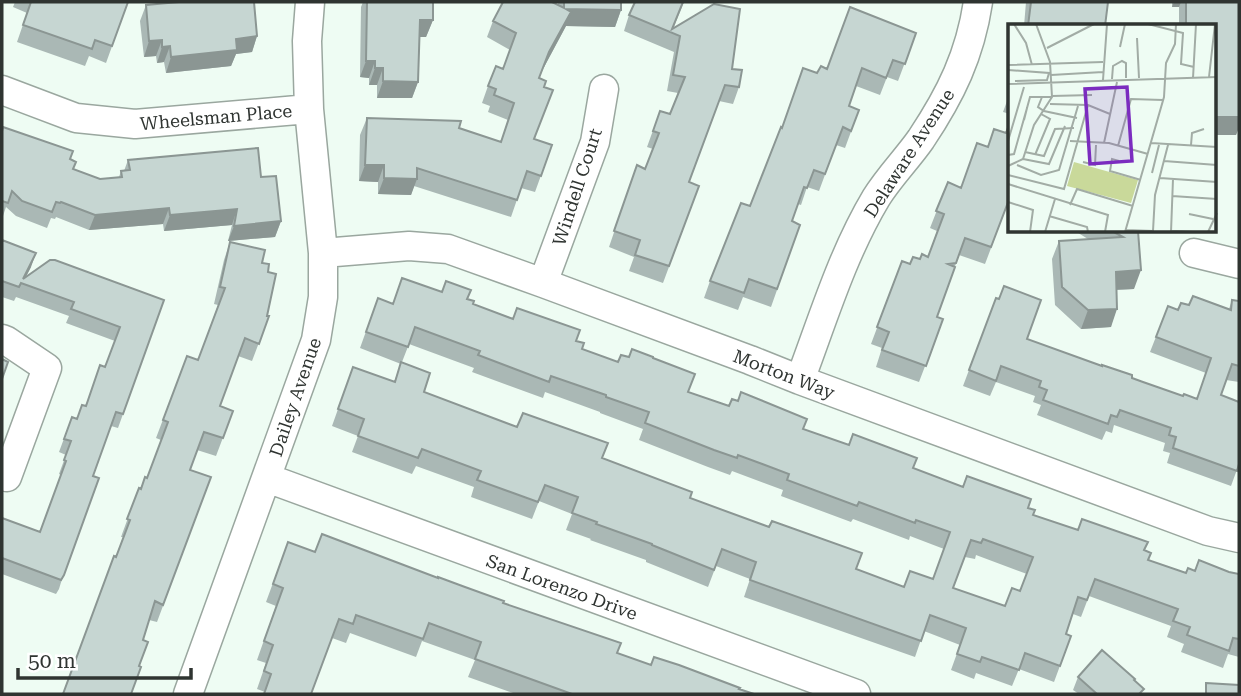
<svg xmlns="http://www.w3.org/2000/svg" width="1241" height="696" font-family="'Roboto Serif',serif">
  <style>
    .lines { fill: none; stroke-linecap: round; stroke-linejoin: round }
    .minor-casing { stroke: #9aa79f; stroke-width: 31 }
    .minor { stroke: #fff; stroke-width: 28 }
    .wall { fill: #aab8b5; fill-rule: evenodd }
    .shaded-wall { fill: #8b9693 }
    .building { fill: #c6d6d2; stroke: #8b9693; stroke-width: 2; fill-rule: evenodd }
    .labels { text-anchor: middle; dominant-baseline: central; stroke-width: 6; stroke-linejoin: round; paint-order: stroke }
    .street-label { font-size: 18px; fill: #2f3431; stroke: #fff }
    .inset-road { fill: none; stroke: #a2aca5; stroke-width: 2 }
    .view { fill: #7b2cbf; fill-opacity: 0.15; stroke: #7b2cbf; stroke-width: 3.5 }
    .inset-edge { fill: none; stroke: #2f3431; stroke-width: 3.5 }
  </style>
  <rect width="100%" height="100%" fill="#eefcf3"/>
  <g class="lines">
    <g class="minor-casing">
      <path id="minor" d="M2,90L76,118L135,124L309,109
        M323,253L409,246L448,249L543,283L750,360L800,380L1208,531L1239,538
        M1194,253L1239,264
        M543,283L595,142L604,89
        M2,339L7,341L47,368L7,477
        M800,380C823,319 842,255 876,198C889,177 907,159 921,139C951,94 970,55 978,2
        M267,478L856,694
        M188,694L316,340L323,297V253L309,109L307,41L310,2"/>
    </g>
    <use href="#minor" class="minor"/>
  </g>
  <path class="wall" d="M15,2H128L106,63L89,56L85,66L17,42L27,13L13,7Z
    M363,2H367L433,20L426,37H419L418,82L412,98H377V85H369V78L360,77L361,7Z
    M558,2H621V10L615,27L566,26L543,69L539,78L544,87L535,139L552,145L535,192L521,188L511,217L414,186L411,195L378,194V182L359,181L360,135L367,118L459,128L501,142L508,120L488,112L490,106L482,103L488,86L503,69L510,50L487,37L493,21L558,5Z
    M684,2L673,29L732,69L739,87L733,104L719,101L689,182L699,186L663,283L629,271L634,257L609,247L637,165L645,169L653,149L647,147L660,111L670,114L678,93L667,91L674,52L624,31L629,15Z
    M1026,2H1108L1105,26H1024Z
    M1172,2H1239L1238,128L1236,135L1215,26H1179V7H1172Z
    M146,5L257,36L252,52L236,54L231,66L166,73L164,62L157,63L156,56L144,57L140,21Z
    M916,33L898,81L887,77L880,95L856,86L849,106L859,110L845,148L836,145L819,191L807,187L801,205L798,204L792,221L800,225L771,307L743,297L738,310L704,298L710,281L750,206L782,128L817,73Z
    M1010,93V114L1003,112Z
    M2,131L70,159L73,169L100,179L119,177L121,171H124L128,160L261,177L281,221L275,237L228,241L232,225L164,231L163,224L89,230L56,217L55,219L51,218L47,228L16,216L6,207L2,219Z
    M1006,133L1010,198L985,264L959,255L937,317L943,319L919,382L876,367L882,348L871,344L902,261L910,264L928,257L937,231L930,228L948,182L961,188L987,147Z
    M1075,231H1138L1134,289L1116,290L1111,327L1081,329L1055,305L1052,259L1059,241L1088,239Z
    M2,240L31,267L26,277L164,300L118,428L111,426L93,476L59,589L56,594L2,574V518L40,532L61,475L59,474L66,455L59,452L72,417L77,419L86,406L105,367L115,341L66,323L69,316L16,297L14,301L2,297Z
    M230,242L262,263L268,272L267,316H269L252,361L238,356L220,406L233,411L216,456L197,450L190,470L211,477L157,622L149,620L116,557L123,537H121L139,488H140L147,478L161,440L156,438L187,356L198,360L218,305L214,304L224,260Z
    M442,292L467,299L473,304L576,341L582,349L618,362L629,357L653,358L688,392L729,406L803,429L963,487L1028,508L1033,515L1078,530L1144,550L1148,560L1186,573L1195,571L1229,572L1239,574V657L1228,654L1223,668L1181,652L1184,644L1167,637L1171,626L1089,596L1081,617L1073,614L1066,634L1071,636L1054,682L1019,669L1012,686L976,673L974,679L951,670L960,645L924,631L915,657L744,597L750,579L716,566L708,587L646,562V560L590,540L591,539L566,530L572,514L539,501L532,519L471,497L474,487L416,466L412,474L352,452L358,436L332,426L353,367L394,382L401,364L360,348L378,298L393,304ZM409,344L474,368L472,372L543,398L545,392L600,412V413L643,429L639,440L708,467L730,475L732,471L783,490L781,496L851,522L853,519L909,540L910,536L944,549L933,579L904,587L856,569L690,498L602,458L424,392L402,362ZM976,555L1027,574L1020,591L1005,606L953,588L965,557L975,559Z
    M996,298L1027,339L1143,382L1183,396L1197,399L1206,373L1150,352L1168,306L1178,310L1189,305L1229,309L1232,300L1239,301V382L1226,380L1221,395L1239,464L1231,486L1167,463L1170,453L1163,451L1165,443L1114,425L1112,433L1106,431L1102,440L1037,415L1041,405L1033,402L1035,396L996,382L990,396L963,386Z
    M288,542L315,552L503,603L617,653L651,665L739,689L754,694H516L468,677L475,660L422,641L416,657L350,633L346,643L332,638L265,692L257,689L266,663L257,660L276,606L266,602Z
    M1078,677L1135,681L1142,694H1079L1073,690Z"/>
  <path class="shaded-wall" d="M1174,2H1181L1179,7H1172Z
    M566,9L621,10L615,27L566,26L543,69Z
    M420,20H433L426,37H414Z
    M257,36L252,52L236,54L231,66L166,73L171,57L236,39Z
    M162,40L156,56L144,57L149,41Z
    M170,46L164,62L157,63L162,47Z
    M366,61H375L369,78L360,77Z
    M375,68H383L377,85H369Z
    M383,81L418,82L412,98H377Z
    M1215,117H1239V128L1236,135H1215Z
    M365,165H384L378,182L359,181Z
    M384,178L417,179L411,195L378,194Z
    M169,208L163,224L89,230L95,215Z
    M237,209L232,225L164,231L170,215Z
    M281,221L275,237L228,241L234,226Z
    M36,253L31,267L22,284L21,283Z
    M1141,270L1134,289L1109,290L1116,272Z
    M1117,309L1111,327L1081,329L1088,310Z"/>
  <path class="building" d="M31,2H128L112,46L95,40L92,49L23,25Z
    M179,2H254L257,36L236,39L237,50L171,57L170,46L162,47V40L149,41L146,5Z
    M367,2H433V20H420L418,82L383,81V68H375V61H366Z
    M503,2H552L564,8V2H621V10L566,9L571,12L549,52L539,78L546,81L544,87L553,90L534,139L552,145L541,176L527,171L517,200L417,168V179L384,178V165H365L367,118L461,121L459,128L501,142L514,103L494,95L496,89L488,86L496,66L503,69L516,33L493,21Z
    M635,2H683L672,29L714,4L740,9L732,69L742,70L739,87L725,85L689,182L699,186L669,266L635,255L640,240L614,231L637,165L645,169L659,133L653,131L660,111L670,114L685,77L673,75L680,36L629,15Z
    M1031,2H1108L1105,26H1028Z
    M1186,2H1239V117H1215V26H1186Z
    M850,7L916,33L905,64L893,60L886,78L862,68L849,106L859,110L851,131L843,127L825,174L814,170L807,188L804,187L792,221L800,225L777,289L749,279L744,293L710,281L741,203L750,206L781,127L782,128L803,68L817,73L821,66L827,69Z
    M1010,122V197L991,247L965,238L956,263L948,264L955,267L937,317L943,319L926,366L882,350L889,332L877,327L902,261L910,264L913,257L920,259L922,254L928,257L944,214L936,211L948,182L961,188L977,143L988,147L994,129L1006,133Z
    M3,127L73,151L70,159L76,162L73,169L100,179L122,177L121,171L130,170L128,160L258,148L261,177L276,176L281,221L234,226L237,209L170,215L169,208L95,215L61,202L60,203L56,202L52,212L22,201L12,191L8,203L2,201V131Z
    M1112,231H1138L1141,270L1116,272L1117,309L1088,310L1062,287L1059,241L1123,237Z
    M2,240L36,253L23,279L50,260H55L164,300L123,414L116,412L93,476L99,478L64,575L61,580L2,558V518L40,532L66,461L64,460L71,441L64,439L72,417L77,419L82,405L86,406L100,365L105,367L120,327L71,309L74,302L21,283L19,287L2,281Z
    M230,242L265,250L262,263L269,264L268,272L276,274L267,316H269L259,344L245,338L220,406L233,411L223,438L204,432L190,470L211,477L163,605L155,601L143,640L148,642L139,666L141,667L131,694H63L114,556L116,557L130,520L127,519L139,488L141,489L145,477L147,478L168,422L163,420L187,356L198,360L225,288L220,287Z
    M402,278L442,292L446,281L471,290L467,299L474,301L473,304L513,319L517,308L580,330L576,341L584,343L582,349L618,362L621,355L629,357L632,349L653,357V358L695,374L688,392L729,406L732,399L738,401L741,392L807,419L803,429L849,445L853,434L917,458L913,468L963,487L967,476L1031,499L1028,508L1035,510L1033,515L1078,530L1082,519L1148,542L1144,550L1151,553L1148,560L1186,573L1188,568L1195,571L1199,560L1229,572L1239,574V639L1233,638L1229,651L1187,635L1190,627L1173,621L1178,609L1095,579L1087,600L1078,597L1066,634L1071,636L1060,666L1025,653L1019,670L982,657L980,662L957,654L966,628L930,615L921,641L750,580L756,562L722,549L714,570L652,545V544L596,524L597,522L572,513L578,497L545,485L538,502L477,480L481,471L422,449L418,458L358,436L364,419L338,409L353,367L395,382L401,362L430,373L424,392L517,427L523,413L608,443L602,458L692,492L690,498L769,527L772,521L862,553L856,569L904,587L910,571L933,579L950,532L916,520L915,523L859,502L857,506L787,480L789,474L738,455L737,458L714,450L645,423L649,412L606,397V395L551,376L549,382L478,355L480,351L415,327L408,347L366,332L378,298L393,304ZM983,539L1033,557L1020,591L1012,588L1005,606L953,588L971,540L981,543Z
    M1004,286L1041,300L1027,339L1102,366V365L1132,375V378L1143,382L1183,396L1184,394L1197,399L1211,358L1156,337L1168,306L1178,310L1181,303L1189,305L1193,296L1231,310L1232,300L1239,301V366L1232,364L1221,395L1239,402V464L1237,471L1173,448L1176,437L1169,435L1171,428L1120,410L1117,417L1111,415L1108,424L1043,400L1047,390L1039,387L1041,381L1001,366L996,381L969,370L996,298L999,299Z
    M2,359L8,362L2,379Z
    M322,534L438,578V577L465,587L504,601L503,603L621,643L617,653L651,665L654,657L679,665L740,688L739,689L754,694H572L475,659L481,642L429,623L423,639L356,615L353,624L339,619L311,694H264L271,674L264,671L273,645L264,641L283,588L273,584L288,542L315,552Z
    M1102,650L1135,679L1134,680L1144,689L1139,694H1097L1078,677Z
    M1206,683L1239,685V694H1206Z"/>
  <g class="labels">
    <g class="street-label">
      <text transform="translate(216 117) rotate(-5)">Wheelsman Place</text>
      <text transform="translate(909 153) rotate(-57)">Delaware Avenue</text>
      <text transform="translate(577 187) rotate(-72)">Windell Court</text>
      <text transform="translate(784 374) rotate(21)">Morton Way</text>
      <text transform="translate(295 397) rotate(-71)">Dailey Avenue</text>
      <text transform="translate(562 587) rotate(20)">San Lorenzo Drive</text>
    </g>
  </g>
  <g transform="translate(1008 24)">
    <rect width="208" height="208" fill="#eefcf3"/>
    <path d="M66,138L130,156L123,179L59,162Z" fill="#c9d99a"/>
    <path class="inset-road" d="M6,0L18,19L24,41M140,0L175,9L173,40L186,43M129,14L131,54M112,23L117,0M39,24L86,0M0,41L95,38M0,46L41,49L39,56L7,57M43,51L95,48M201,53L207,0M185,54L188,0M104,55L105,42L114,37L118,39V54M95,56L99,0M0,60L209,53M44,72L84,71M34,73L30,83L36,87L69,94M42,80L80,81L102,90M19,84L22,73H44M0,117L16,63M62,117L101,119L140,130M96,119L109,58M143,119L209,123M183,121L184,109L196,105M110,122L123,75L155,76M17,128L36,132L47,105L66,104M0,131L6,130L19,84L16,96M27,131L42,95L33,90M15,135L41,140L57,102M111,137L104,135L102,147L133,156M156,137L209,141M75,138L87,141L88,121M9,141L33,151L51,146L70,82M0,142L15,135L26,101L44,73L42,38L28,0M144,149L151,121M0,151L56,165L80,81M152,154L209,158M0,160L100,191L97,208M164,172L209,175M0,178L25,186L22,208M62,181L69,165L125,182M181,190L205,195M41,192L79,203L80,208M118,206L145,207L147,171L160,121M163,207L186,208M37,208L47,175M117,208L156,73L158,39L167,20L168,0M163,208L165,155M200,208L209,189"/>
    <path class="view" d="M119,63L124,137L82,140L77,65Z"/>
    <rect width="208" height="208" class="inset-edge"/>
  </g>
  <rect width="1241" height="696" fill="none" stroke="#2f3431" stroke-width="7"/>
  <path d="M18 668v10h173v-10" fill="none" stroke="#2f3431" stroke-width="3.5"/>
  <text x="28" y="668" font-size="21" fill="#2f3431" stroke="#ffffff" stroke-width="5" paint-order="stroke">50 m</text>
</svg>
